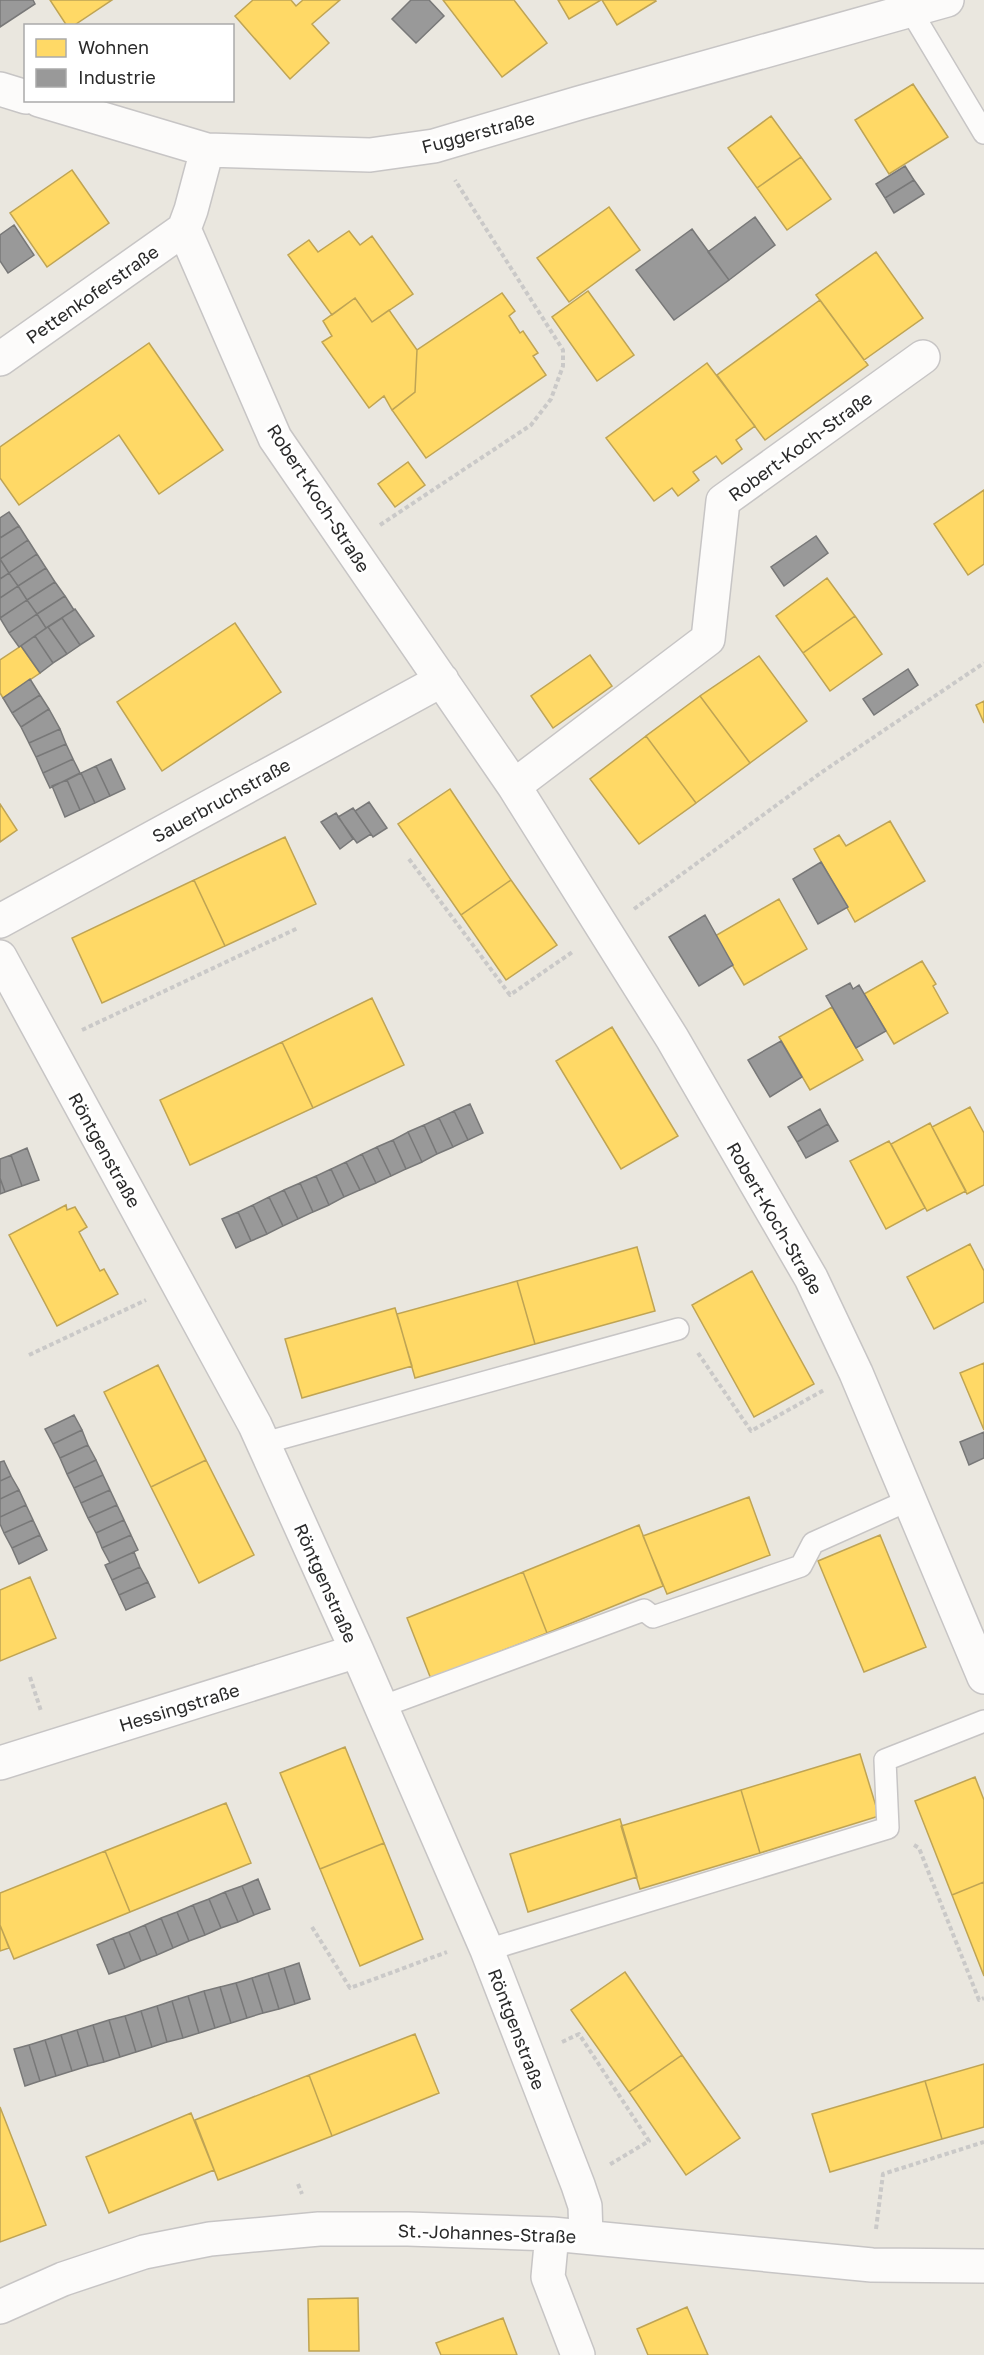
<svg xmlns="http://www.w3.org/2000/svg" width="984" height="2355" font-family="'Golos Text',sans-serif">
  <style>
    .homes { fill: #ffd966; stroke: #bfa454; stroke-width: 1.5 }
    .industry { fill: #999; stroke: #787878; stroke-width: 1.5 }
    .lines { fill: none; stroke-linecap: round; stroke-linejoin: round }
    .lane-casing { stroke: #c7c5c5; stroke-width: 24 }
    .street-casing { stroke: #c7c5c5; stroke-width: 36 }
    .path { stroke: #cac9c8; stroke-width: 4; stroke-dasharray: 4.5 3; stroke-linecap: butt }
    .lane { stroke: #fcfbfa; stroke-width: 21 }
    .street { stroke: #fcfbfa; stroke-width: 33 }
    .labels { text-anchor: middle; dominant-baseline: central; stroke-width: 6; stroke-linejoin: round; paint-order: stroke }
    .street-label { font-size: 18px; fill: #2a2a2a; stroke: #fff }
  </style>
  <rect width="100%" height="100%" fill="#eae7df"/>
  <path class="homes" d="M50,0H112L73,26H67Z
    M253,0H291L296,6L303,0H340L312,24L329,43L290,79L235,16Z
    M443,0H514L547,43L502,77Z
    M558,0H601L569,19Z
    M602,0H655L656,1L617,25Z
    M913,84L948,137L889,174L855,120Z
    M771,116L801,157L757,188L728,148Z
    M801,157L831,199L787,230L757,188Z
    M72,170L109,223L47,267L10,213Z
    M609,207L640,250L569,302L537,258Z
    M349,231L360,245L372,236L413,294L372,322L355,298L332,315L288,255L309,240L318,252Z
    M876,252L923,318L864,360L816,295Z
    M588,291L634,355L597,381L552,317Z
    M502,293L515,311L509,316L520,333L523,331L538,353L533,356L546,375L426,458L392,410L415,392L417,350Z
    M355,298L372,322L389,310L417,350L415,392L392,410L384,396L369,408L322,342L332,336L323,321Z
    M820,300L868,365L765,440L717,375Z
    M149,343L223,450L159,494L119,435L19,505L0,478V447Z
    M707,363L755,426L736,440L742,449L722,464L716,456L693,472L699,480L678,496L672,488L654,501L606,438Z
    M408,462L425,485L395,507L378,484Z
    M984,490V564L968,575L934,524Z
    M827,578L855,616L803,653L776,616Z
    M855,616L882,654L830,691L803,653Z
    M235,623L281,692L162,771L117,702Z
    M21,646L40,673L3,698L0,693V660Z
    M590,655L612,686L553,728L531,696Z
    M759,656L807,721L750,763L700,696Z
    M700,696L750,763L696,803L646,736Z
    M984,701V723L976,705Z
    M646,736L696,803L639,844L590,779Z
    M450,789L511,880L461,915L398,824Z
    M0,804L17,830L0,842Z
    M890,821L925,881L855,922L814,849L839,835L846,846Z
    M285,837L316,904L225,946L194,880Z
    M194,880L225,946L102,1003L72,938Z
    M511,880L557,945L506,980L461,915Z
    M779,899L807,949L744,985L715,936Z
    M922,961L936,984L933,986L948,1013L894,1044L864,994Z
    M372,998L404,1065L313,1108L282,1042Z
    M832,1007L863,1060L810,1090L779,1037Z
    M612,1027L678,1136L621,1169L556,1061Z
    M282,1042L313,1108L190,1165L160,1100Z
    M970,1107L984,1133V1185L967,1194L932,1127Z
    M930,1123L966,1191L927,1211L891,1144Z
    M889,1141L925,1208L886,1229L850,1161Z
    M66,1205L67,1210L75,1207L87,1227L79,1232L100,1271L104,1269L118,1294L57,1326L9,1235Z
    M970,1244L984,1271V1302L934,1329L907,1277Z
    M637,1247L655,1311L535,1344L517,1281Z
    M752,1271L814,1384L754,1417L692,1305Z
    M517,1281L535,1344L415,1378L397,1314Z
    M395,1308L412,1366L302,1398L285,1339Z
    M984,1363V1430L960,1373Z
    M158,1365L206,1460L151,1487L104,1392Z
    M206,1460L254,1555L199,1583L151,1487Z
    M749,1497L770,1555L667,1594L643,1536Z
    M639,1525L663,1586L547,1633L523,1572Z
    M880,1535L926,1647L864,1672L818,1561Z
    M523,1572L547,1633L431,1679L407,1618Z
    M30,1577L56,1638L0,1661V1590Z
    M345,1747L384,1843L320,1869L280,1773Z
    M860,1754L879,1816L760,1853L741,1790Z
    M975,1777L984,1800V1882L952,1895L915,1801Z
    M741,1790L760,1853L640,1889L621,1826Z
    M226,1803L251,1863L130,1912L105,1851Z
    M620,1819L637,1877L528,1912L510,1854Z
    M384,1843L423,1939L360,1966L320,1869Z
    M105,1851L130,1912L14,1959L0,1925V1893Z
    M984,1882V1976L952,1895Z
    M0,1925L9,1948L0,1951Z
    M625,1972L682,2055L629,2092L571,2010Z
    M415,2034L439,2093L332,2136L309,2075Z
    M682,2055L740,2138L686,2175L629,2092Z
    M984,2064V2127L942,2139L925,2081Z
    M309,2075L332,2136L218,2180L195,2120Z
    M925,2081L942,2139L830,2172L812,2114Z
    M0,2107L46,2225L0,2242Z
    M191,2113L214,2170L109,2213L86,2157Z
    M358,2298L359,2351H309L308,2299Z
    M687,2307L708,2355H648L637,2329Z
    M503,2318L517,2355H441L436,2343Z"/>
  <path class="industry" d="M0,0H33L35,4L0,27Z
    M411,0H429L444,16L416,43L392,19Z
    M905,166L914,180L885,198L876,184Z
    M914,180L924,194L894,213L885,198Z
    M755,217L775,245L729,280L708,252Z
    M14,225L34,255L8,273L0,261V235Z
    M692,229L729,280L674,320L636,270Z
    M9,512L19,526L0,538V518Z
    M19,526L28,540L0,559V538Z
    M816,536L828,553L784,586L771,567Z
    M28,540L37,554L9,573L0,559Z
    M37,554L46,568L18,586L9,573Z
    M0,559L9,573L0,579Z
    M46,568L55,582L27,600L18,586Z
    M9,573L18,586L0,598V579Z
    M55,582L65,596L37,614L27,600Z
    M18,586L27,600L0,618V598Z
    M65,596L74,610L46,628L37,614Z
    M27,600L37,614L9,633L0,618Z
    M75,609L94,636L80,645L62,618Z
    M37,614L46,628L19,647L9,633Z
    M62,618L80,645L67,654L48,627Z
    M48,627L67,654L53,663L35,636Z
    M35,636L53,663L40,673L21,646Z
    M908,669L918,685L874,715L863,699Z
    M30,679L40,695L12,713L3,698Z
    M40,695L49,709L21,727L12,713Z
    M49,709L60,729L29,743L21,727Z
    M60,729L66,744L36,757L29,743Z
    M66,744L73,759L43,773L36,757Z
    M73,759L80,773L50,788L43,773Z
    M111,759L125,789L110,796L96,766Z
    M96,766L110,796L95,803L81,773Z
    M81,773L95,803L80,810L67,780Z
    M67,780L80,810L65,817L52,786Z
    M369,802L387,828L373,837L355,811Z
    M353,808L371,834L357,843L338,817Z
    M336,813L353,839L340,849L321,822Z
    M821,862L848,907L818,924L793,879Z
    M705,915L733,965L699,986L669,937Z
    M850,983L853,989L859,985L886,1031L856,1048L826,996Z
    M781,1041L802,1077L770,1097L748,1060Z
    M470,1104L483,1133L468,1140L454,1111Z
    M820,1109L828,1124L797,1142L788,1127Z
    M454,1111L468,1140L453,1147L439,1118Z
    M439,1118L453,1147L437,1154L424,1125Z
    M828,1124L838,1141L806,1158L797,1142Z
    M424,1125L437,1154L422,1162L408,1132Z
    M408,1132L422,1162L406,1169L393,1140Z
    M393,1140L406,1169L391,1176L377,1147Z
    M377,1147L391,1176L376,1183L362,1154Z
    M27,1148L39,1180L22,1186L11,1155Z
    M362,1154L376,1183L360,1190L346,1162Z
    M11,1155L22,1186L5,1192L0,1178V1159Z
    M346,1162L360,1190L344,1197L331,1169Z
    M331,1169L344,1197L329,1205L316,1176Z
    M316,1176L329,1205L313,1212L300,1183Z
    M0,1178L5,1192L0,1194Z
    M300,1183L313,1212L298,1219L284,1190Z
    M284,1190L298,1219L283,1226L269,1197Z
    M269,1197L283,1226L267,1234L253,1205Z
    M253,1205L267,1234L251,1241L238,1212Z
    M238,1212L251,1241L236,1248L222,1219Z
    M74,1415L82,1430L53,1444L45,1429Z
    M82,1430L88,1445L60,1458L53,1444Z
    M984,1432V1458L969,1465L960,1442Z
    M88,1445L96,1460L67,1474L60,1458Z
    M96,1460L103,1475L74,1488L67,1474Z
    M4,1461L11,1476L0,1481V1462Z
    M103,1475L110,1490L81,1503L74,1488Z
    M11,1476L19,1490L0,1499V1481Z
    M19,1490L26,1505L0,1517V1499Z
    M110,1490L117,1505L88,1518L81,1503Z
    M26,1505L33,1520L4,1533L0,1524V1517Z
    M117,1505L124,1520L96,1533L88,1518Z
    M33,1520L40,1535L12,1548L4,1533Z
    M124,1520L131,1535L102,1548L96,1533Z
    M40,1535L47,1550L19,1564L12,1548Z
    M131,1535L138,1550L110,1563L102,1548Z
    M134,1552L140,1567L112,1580L105,1565Z
    M140,1567L148,1582L119,1595L112,1580Z
    M148,1582L155,1597L126,1610L119,1595Z
    M258,1879L270,1909L254,1915L242,1886Z
    M242,1886L254,1915L238,1922L225,1892Z
    M225,1892L238,1922L221,1928L209,1899Z
    M209,1899L221,1928L205,1935L193,1905Z
    M193,1905L205,1935L189,1941L177,1912Z
    M177,1912L189,1941L173,1948L161,1918Z
    M161,1918L173,1948L157,1955L145,1925Z
    M145,1925L157,1955L141,1961L129,1932Z
    M129,1932L141,1961L125,1968L113,1938Z
    M113,1938L125,1968L109,1974L97,1945Z
    M299,1963L310,1999L295,2004L284,1968Z
    M284,1968L295,2004L279,2009L268,1973Z
    M268,1973L279,2009L263,2013L252,1978Z
    M252,1978L263,2013L247,2018L236,1983Z
    M236,1983L247,2018L231,2023L220,1987Z
    M220,1987L231,2023L215,2028L204,1991Z
    M204,1991L215,2028L199,2033L188,1996Z
    M188,1996L199,2033L183,2038L172,2001Z
    M172,2001L183,2038L167,2042L157,2006Z
    M157,2006L167,2042L152,2047L141,2011Z
    M141,2011L152,2047L136,2052L125,2016Z
    M125,2016L136,2052L120,2057L109,2020Z
    M109,2020L120,2057L104,2062L93,2025Z
    M93,2025L104,2062L88,2066L77,2030Z
    M77,2030L88,2066L72,2071L61,2035Z
    M61,2035L72,2071L56,2076L45,2040Z
    M45,2040L56,2076L40,2081L29,2045Z
    M29,2045L40,2081L25,2086L14,2049Z"/>
  <g class="lines">
    <g class="lane-casing">
      <path id="lane" d="M911,11L984,133
        M264,1443L678,1329
        M381,1707L644,1610L653,1617L801,1566L813,1543L909,1500
        M487,1950L888,1828L885,1760L984,1721"/>
    </g>
    <g class="street-casing">
      <path id="street" d="M0,89L26,97
        M39,100L207,150L370,155L434,146L579,103L947,0
        M207,150L191,210L184,229L275,438L514,786L672,1038L811,1278L856,1373L984,1677
        M0,359L184,229
        M514,786L708,639L723,501L923,357
        M0,921L442,680
        M0,957L255,1425L357,1651L487,1950L578,2185L585,2206L586,2236
        M0,1763L357,1651
        M552,2234L548,2277L578,2355
        M0,2307L63,2279L144,2252L210,2239L319,2229H408L552,2234L872,2265L984,2266"/>
    </g>
    <path class="path" d="M380,525L531,425L551,399L563,366V350L455,180
      M409,859L510,995L574,951
      M634,909L822,772L984,663
      M82,1030L298,928
      M698,1353L751,1431L824,1390
      M29,1355L146,1300
      M30,1677L41,1711
      M914,1845L919,1848L979,2000L984,1998
      M312,1927L350,1988L447,1952
      M562,2042L579,2034L649,2141L609,2165
      M298,2184L302,2194
      M876,2229L883,2174L984,2142"/>
    <use href="#lane" class="lane"/>
    <use href="#street" class="street"/>
  </g>
  <g class="labels">
    <g class="street-label">
      <text transform="translate(478 132) rotate(-15)">Fuggerstraße</text>
      <text transform="translate(92 294) rotate(-35)">Pettenkoferstraße</text>
      <text transform="translate(800 446) rotate(-36)">Robert-Koch-Straße</text>
      <text transform="translate(319 498) rotate(57)">Robert-Koch-Straße</text>
      <text transform="translate(221 800) rotate(-29)">Sauerbruchstraße</text>
      <text transform="translate(105 1150) rotate(61)">Röntgenstraße</text>
      <text transform="translate(775 1218) rotate(60)">Robert-Koch-Straße</text>
      <text transform="translate(326 1583) rotate(66)">Röntgenstraße</text>
      <text transform="translate(179 1707) rotate(-17)">Hessingstraße</text>
      <text transform="translate(517 2029) rotate(69)">Röntgenstraße</text>
      <text transform="translate(487 2233) rotate(2)">St.-Johannes-Straße</text>
    </g>
  </g>
  <rect x="24" y="24" width="210" height="78" fill="#ffffff" stroke="#aaaaaa" stroke-width="1.5"/>
  <rect x="36" y="39" width="30" height="18" fill="#ffd966" stroke="#aaaaaa" stroke-width="1.5"/>
  <text x="78" y="54" font-size="18" fill="#2a2a2a">Wohnen</text>
  <rect x="36" y="69" width="30" height="18" fill="#999999" stroke="#aaaaaa" stroke-width="1.5"/>
  <text x="78" y="84" font-size="18" fill="#2a2a2a">Industrie</text>
</svg>
